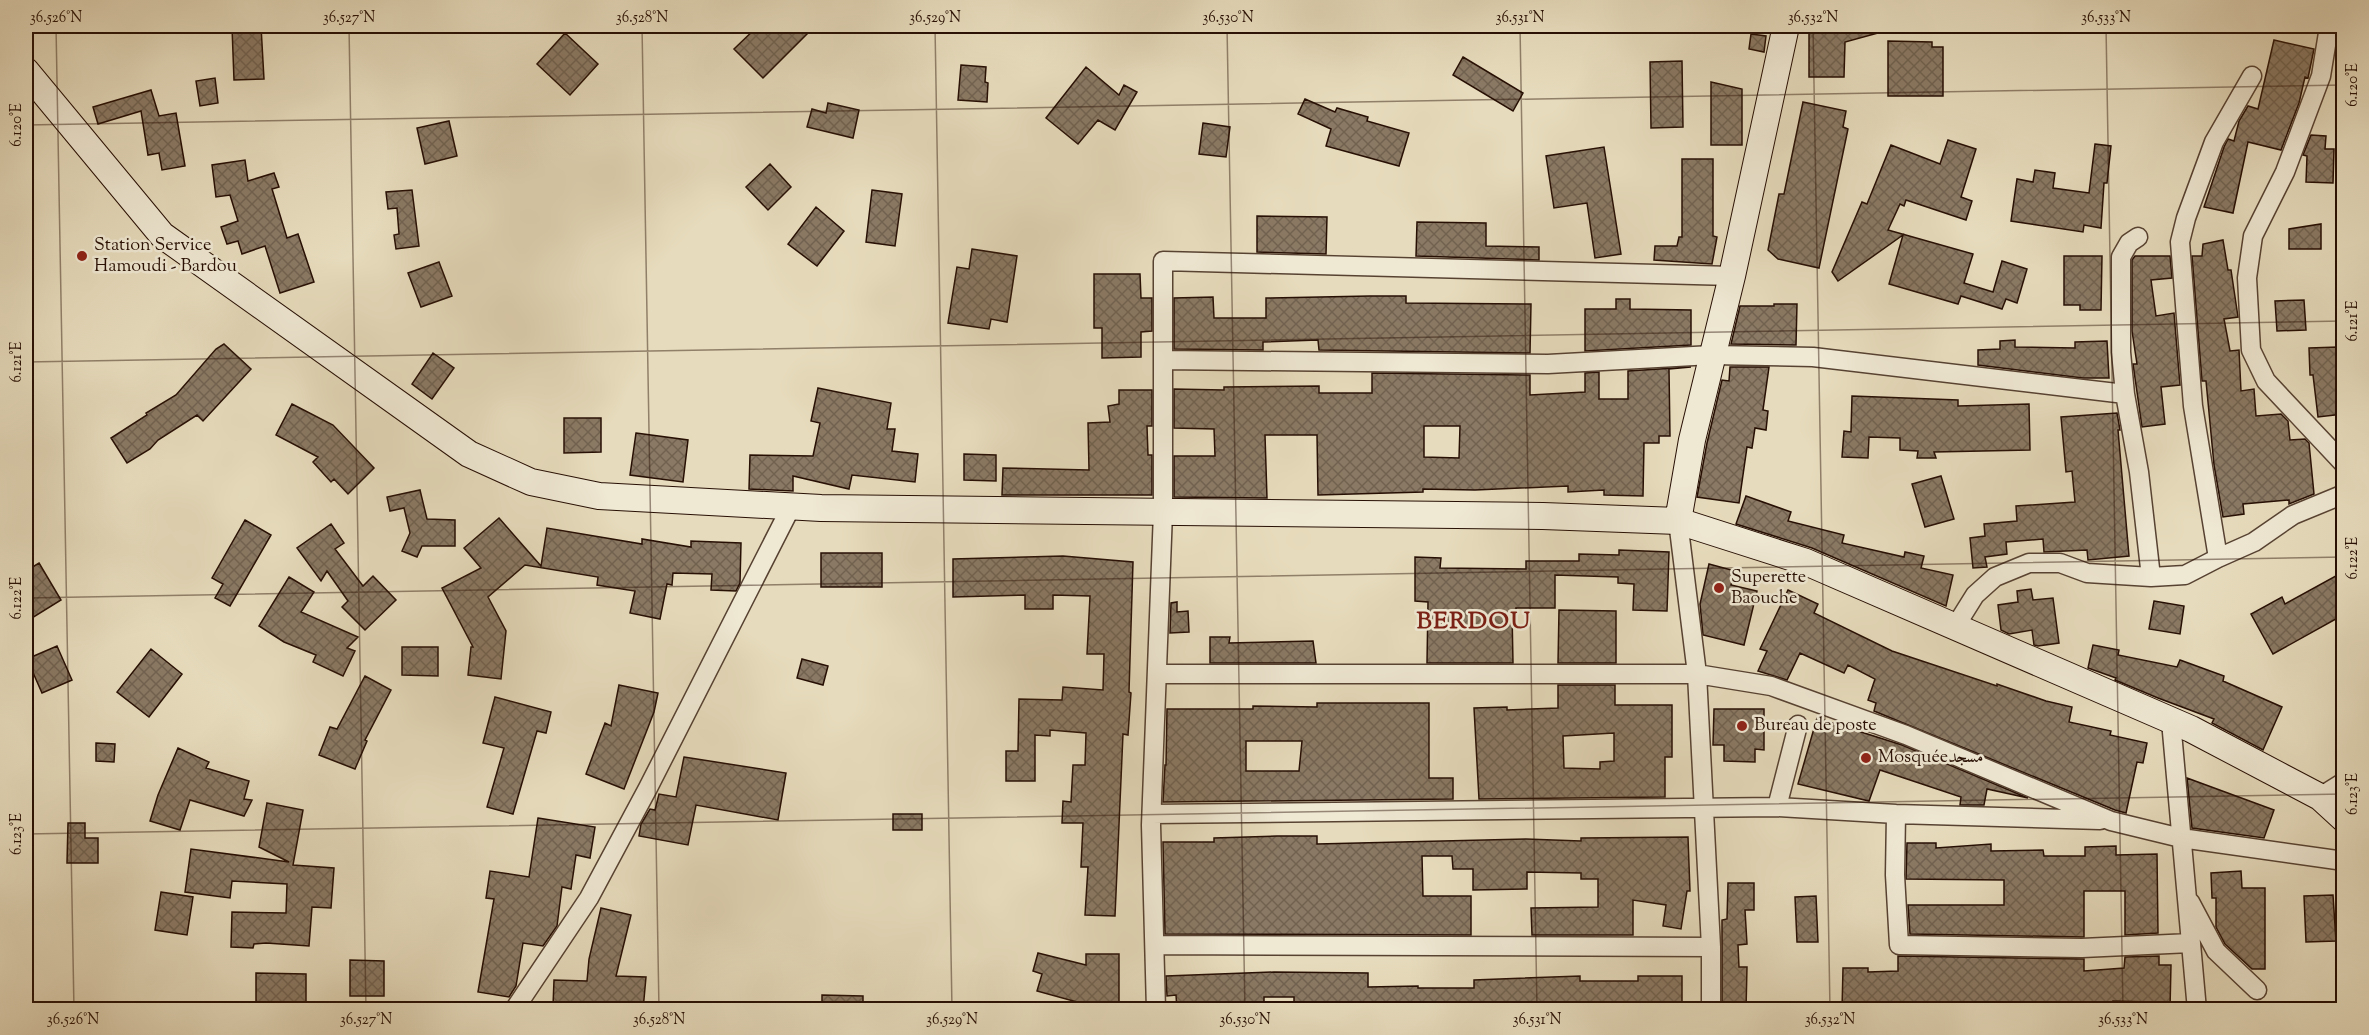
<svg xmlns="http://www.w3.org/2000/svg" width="2369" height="1035" font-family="'Sorts Mill Goudy',Amiri,serif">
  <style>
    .building { fill: url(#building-cross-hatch); stroke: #270f04; stroke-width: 1.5; fill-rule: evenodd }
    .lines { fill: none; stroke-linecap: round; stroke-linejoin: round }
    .minor-casing { stroke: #574232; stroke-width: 21 }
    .secondary-casing { stroke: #270f04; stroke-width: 28 }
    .minor { stroke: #efe8d3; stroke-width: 18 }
    .secondary { stroke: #efe8d3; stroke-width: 26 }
    .ticks { fill: none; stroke: #270f04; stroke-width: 1.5; stroke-opacity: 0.45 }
    .poi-dot { fill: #8f2418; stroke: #efe8d3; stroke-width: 2 }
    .labels { text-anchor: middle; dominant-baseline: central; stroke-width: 5; stroke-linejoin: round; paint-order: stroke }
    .poi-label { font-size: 18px; fill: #270f04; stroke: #efe8d3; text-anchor: start }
    .district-label { font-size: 24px; font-weight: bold; letter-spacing: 1.5px; fill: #7a1f14; stroke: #efe8d3 }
    .neatline { fill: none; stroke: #270f04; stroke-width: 2 }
    .ticks-label { font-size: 15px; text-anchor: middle; fill: #270f04 }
  </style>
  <defs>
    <pattern id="building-cross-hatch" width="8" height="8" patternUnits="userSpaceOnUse" patternTransform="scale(1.5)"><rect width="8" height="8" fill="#8a7964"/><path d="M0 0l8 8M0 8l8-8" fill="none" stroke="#716250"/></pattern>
  </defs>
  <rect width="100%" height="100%" fill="#e6dbbc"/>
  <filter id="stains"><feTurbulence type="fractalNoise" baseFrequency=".00333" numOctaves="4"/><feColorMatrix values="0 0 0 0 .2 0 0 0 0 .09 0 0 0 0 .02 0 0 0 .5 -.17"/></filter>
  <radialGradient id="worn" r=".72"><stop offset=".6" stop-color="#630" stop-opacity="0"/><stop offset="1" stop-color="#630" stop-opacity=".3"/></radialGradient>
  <path class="building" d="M261,26L264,79L234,80L232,27Z
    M758,26H815L763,78L734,49Z
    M1809,26H1888L1889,30L1845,42L1844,77H1809Z
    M565,33L598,64L570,95L537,64Z
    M1751,34L1766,36L1764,52L1749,49Z
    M2274,40L2314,49L2308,78L2305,77L2299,103L2281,150L2248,142L2233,213L2204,207L2224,147L2228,139L2234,141L2239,121L2248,106L2258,109Z
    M1888,41L1932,42V47H1943V96H1888Z
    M1463,57L1523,93L1513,111L1453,75Z
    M1682,61L1683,127L1651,128L1650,62Z
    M961,65L986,67L985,82L988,83L987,102L958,100Z
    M1086,67L1119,95L1124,85L1137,92L1115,130L1098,120L1078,144L1046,118Z
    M215,78L218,103L200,106L196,81Z
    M1711,82L1742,89V145H1711Z
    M151,90L159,116L176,113L185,166L162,170L159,153L148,155L141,111L98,124L93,107Z
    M1305,99L1335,112L1337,108L1368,117L1367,121L1409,133L1399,166L1326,146L1331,129L1298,114Z
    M1803,102L1846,111L1843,127L1848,129L1819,268L1778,259L1768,250L1779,194H1784Z
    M828,103L859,110L853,138L807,127L812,109L826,113Z
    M449,121L457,156L425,164L417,128Z
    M1203,123L1230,127L1226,157L1199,154Z
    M2311,135L2326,136L2325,149H2334L2333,183L2306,182L2307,156L2303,155Z
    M1948,140L1976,149L1961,197L1972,201L1966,220L1906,200L1904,206L1900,204L1888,230L1973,254L1964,283L1993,292L2002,261L2027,269L2017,303L2006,299L2002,309L1961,296L1958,304L1889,284L1903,235L1838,281L1832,272L1862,202L1867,204L1891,145L1940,164Z
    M2095,144L2111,146L2107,183H2104L2101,228L2084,225L2083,232L2011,221L2017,179L2033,182L2035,170L2055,173L2053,188L2089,193Z
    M1604,147L1621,254L1595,258L1587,203L1554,208L1546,156Z
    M1682,159H1713V236L1717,237L1712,264L1654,260L1655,246H1677L1679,237H1682Z
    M245,160L248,181L274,173L279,187L272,189L287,238L298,234L314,282L280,293L265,246L242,254L238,241L227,244L221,227L238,221L230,195L216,197L212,165Z
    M770,164L791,187L768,210L746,187Z
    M412,190L419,246L396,249L394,235L399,234L397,208L388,209L386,192Z
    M872,190L902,194L895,246L866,242Z
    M816,207L844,231L817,266L788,244Z
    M1257,216L1327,217L1326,254L1257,252Z
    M1417,222L1486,223V246L1539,247V260L1416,256Z
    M2321,224V249H2289V229Z
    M2223,240L2228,270H2231L2238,317L2224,319L2230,351L2239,350L2241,391L2254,389L2256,416L2281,414L2288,421L2290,440L2305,439L2309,443L2314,494L2289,504V500L2243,504L2244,514L2223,517L2214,465L2206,381H2202L2192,256H2202L2203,244Z
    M972,249L1017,256L1007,322L991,319L989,329L948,323L957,267L969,269Z
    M2064,256H2102L2101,310H2080V305H2064Z
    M2135,256H2170L2172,278L2151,280L2156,316L2174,313L2180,385L2161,387L2165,424L2142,427L2133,364H2137L2132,331V260Z
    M439,262L452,296L421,307L408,273Z
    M1094,274H1140L1141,298H1152V331L1141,332V357L1102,358V328H1094Z
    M1370,296H1406V303L1531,304L1530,353L1319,350L1318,340L1263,342V350L1174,349V298L1213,297L1214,318H1266V298Z
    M1616,299H1630V309L1691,310V345L1585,351V309H1616Z
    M2304,300L2306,330L2277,331L2275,301Z
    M1774,304H1797L1796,345L1731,344L1740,306H1774Z
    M2015,340V347L2075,348V342L2107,341L2109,378H2083L1978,365V350L2000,349V341Z
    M224,344L251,369L203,421L197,415L158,440L150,449L127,463L111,438L147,415L146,413L176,395L216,349Z
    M2338,347L2340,388L2343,387V414L2318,417L2313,375H2310L2309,348Z
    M433,353L454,368L432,399L412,384Z
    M1691,367L1669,369L1670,436H1659V443H1644L1643,496L1604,495V490L1568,492V486L1475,490L1423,489V492L1318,495L1317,435H1265L1267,498L1174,497V456H1215L1214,429L1174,428V389L1224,390V387L1319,386V393H1372V373L1530,375V395L1585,392V373L1599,372V399H1628V371ZM1424,426H1460L1459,458L1424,457Z
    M1730,367H1769L1763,410L1768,411L1766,430L1755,428L1752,448L1747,447L1739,503L1697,497L1707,443L1722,380L1729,381Z
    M818,388L891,403L887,429H895L892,451L918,454L915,482L852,475L849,489L793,476V491L749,489L750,455L813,456L820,423L811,421Z
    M1119,390H1152V426H1147L1148,455H1152V495H1002L1003,468L1089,470L1088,423L1110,422L1108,406L1119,404Z
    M1852,396L1958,400V406L2029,404L2030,450L1934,452L1936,458H1917L1918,451L1900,450V438L1869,437L1868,458L1842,457L1844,431L1851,432Z
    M292,404L333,425L374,468L348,494L334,479L331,482L313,462L318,457L276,435Z
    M2117,413L2120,430H2118L2129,556L2088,560L2087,550L2044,552L2043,539L2006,542L2007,554L1985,557L1987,567L1973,568L1970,538L1985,536L1984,524L2017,521L2016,506L2075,502L2072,471L2066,472L2061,417Z
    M564,418H601V452L564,453Z
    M636,433L688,440L683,482L630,475Z
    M964,454L996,455V481L964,480Z
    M1941,476L1954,519L1925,527L1912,484Z
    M420,490L427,519L455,520V546H422L417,557L402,551L410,533L404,508L390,511L387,497Z
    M1746,496L1791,512L1788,521L1844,535L1842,543L1904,557L1905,552L1924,556L1921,568L1953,575L1946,606L1812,548L1736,524Z
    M499,518L541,566L547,528L642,544V539L691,547V541L741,543L740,583L736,591L711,590L712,574L673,573L672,585L667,584L660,619L630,613L635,591L597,585L598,577L525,565L488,597L506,631L501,679L468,675L471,647H473L442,588L481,568L464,548Z
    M245,520L271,535L230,606L215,598L223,584L212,578Z
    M331,524L344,543L335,549L363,586L373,576L396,600L365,630L342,607L348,601L327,571L321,581L297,548Z
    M1619,550L1669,552L1667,611L1633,610L1634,584L1618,583V577L1555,575V608H1516V612H1512L1513,663H1427L1428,602L1415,601V557L1441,558L1440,568L1526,569V561H1579V554L1619,555Z
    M821,553H882V587H821Z
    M1063,556L1133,562L1129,692L1131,693L1128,735L1123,734L1115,916L1085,915L1088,867H1081L1083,823H1062L1063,801L1071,802L1073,765H1085L1086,733L1050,730V736L1035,735V781H1006V751H1018L1019,699L1062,700L1063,687L1103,690L1104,654H1087L1090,596L1053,595V609H1025V595L953,597V559Z
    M39,563L61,600L32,618L26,608V571Z
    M1709,564L1735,571L1731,585L1757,591L1744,645L1703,635L1700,604Z
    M2343,572V615L2273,654L2251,614L2282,597L2285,604Z
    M289,577L314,592L301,612L358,637L347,648L355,651L343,676L313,662L316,655L284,642L259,626Z
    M2031,589L2033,600L2053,598L2059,643L2038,646L2034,645L2032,630L2009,634L2001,630L1998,605L2018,602L2017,591Z
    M1788,590L1818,604L1814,613L1892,651L1997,686V684L2046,701L2072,707L2069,722L2111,731L2110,735L2147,743L2143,763L2137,762L2126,813L2115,810L1874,711L1876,703L1868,700L1875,679L1848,665L1844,673L1800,653L1787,680L1758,671L1767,651L1760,649Z
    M2154,601L2184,606L2180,634L2149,629Z
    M1177,602V612L1188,611L1189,632L1170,633L1171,603Z
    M1559,610L1616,611V663H1558Z
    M1210,637H1230L1229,643L1313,641L1316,663H1210Z
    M2093,645L2119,650L2118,655L2177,667L2180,660L2224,676L2223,681L2282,707L2263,750L2212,723L2214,719L2158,698L2115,680L2116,678L2088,668Z
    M57,646L72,680L42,693L27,659Z
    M402,647H438V676L402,675Z
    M151,649L182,674L149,717L117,692Z
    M802,659L828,666L823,685L797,678Z
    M365,676L391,690L365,740L367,741L355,769L319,755L330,727L337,729Z
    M619,685L658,693L654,712L624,789L586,774L605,723L611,726Z
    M1558,685H1615V705H1672V757H1665V797L1479,799L1474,708L1507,707V710L1558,708ZM1614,733V761L1600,762V769L1564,768L1563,736Z
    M495,697L551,712L546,733L537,731L513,814L487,807L504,748L483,743Z
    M1317,703H1429V778H1453V799L1163,802L1165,765H1166L1167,709H1253V706L1317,707ZM1246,741H1302L1299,771H1246Z
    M1714,709H1764V750L1755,749V762L1724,761V745H1713Z
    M1817,718L1902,745L2028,798L1987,789L1984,805H1960L1961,797L1880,770L1869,801L1798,784Z
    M96,743L115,744L114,762L96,761Z
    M178,748L209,762L206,768L249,781L244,799L252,800L244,816L190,800L180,830L150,821L158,795Z
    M684,757L786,773L778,820L696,805L688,845L639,836L641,824L650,809L655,810L659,794L676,797Z
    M2187,778L2274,810L2264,838L2192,828Z
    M267,803L303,810L293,865L334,868L331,908L312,907L309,946L266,943L254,944L253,948L231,947L232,912L286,913L287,884L232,881L230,898L185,892L191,849L289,862L259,847Z
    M893,814H922V830H893Z
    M538,818L595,827L590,858L576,855L571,889L562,887L557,926L543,946L523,943L516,986L509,997L478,992L494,899L486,898L490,871L529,877Z
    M68,823H85V838H98V863H67Z
    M1277,836H1317V844L1526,839L1581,841V838L1688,837L1690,891H1687L1681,929L1663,926L1666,905L1633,900V935H1532L1531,908L1598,907V879H1581V873L1527,872V889L1473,890V869H1453L1452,856H1422L1423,896H1471V935L1165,934L1163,842H1214V838Z
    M1907,843H1936V848L1991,844V851L2043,850L2044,856H2085V847L2116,846V855L2157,854L2158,933L2125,935V891H2084V937L1910,934L1908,905H2004V880L1906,879Z
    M2241,871L2242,888H2265V969H2252L2225,944L2216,927V898H2212L2211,873Z
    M1728,883H1754V910H1745L1747,944L1738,945L1739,967H1747L1746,1010H1722V920L1727,919Z
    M161,892L193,897L187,935L155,930Z
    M2333,895L2336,941L2306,942L2304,896Z
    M1816,896L1818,942H1797L1795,897Z
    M601,908L631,915L616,976L646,977L643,1010L579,1004V1007L553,1006L554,980L587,981L589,959Z
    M1038,953L1086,965V954H1119V1010H1090V1002H1077L1037,991L1042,974L1033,971Z
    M1898,956L2084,959V971L2124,968L2125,957L2159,956V965H2171L2170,1009L2151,1008V1002L2113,1001L2114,1010H1842L1843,968H1868V972L1898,971Z
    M350,960L384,961V996H350Z
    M1274,972L1368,973V987L1418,986V988H1474V980L1580,976V981H1638V976H1682V1010H1568V1008L1294,1010V997H1264V1010H1177L1176,995L1167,996L1166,976Z
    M256,973L306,974V1003H299V1010H256Z
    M822,995L863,996V1010H822Z"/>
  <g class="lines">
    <g class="minor-casing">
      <path id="minor" d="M2326,26L2328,33L2321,76L2285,172L2253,236L2247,278L2251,350L2266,381L2344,464
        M2138,237L2129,243L2121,257V352L2125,394L2139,472L2151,577L2185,575L2218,558L2193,406L2180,242L2186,218L2214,142L2252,76
        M1163,360L1548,364L1712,355L1813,357L2125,394
        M1678,521L1697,674L1711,947V1010
        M2218,558L2254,542L2293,515L2344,494
        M1955,627L1975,595L1995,577L2029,563H2060L2087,573L2151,577
        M1157,674H1697L1771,686L1906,735L2111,821L2181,838L2344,861
        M2171,721L2197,1010
        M2320,797L2344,782
        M1777,807L1798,725
        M1152,814L1777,807L1896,814L2100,820
        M1896,814L1895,875L1899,945L2082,948L2191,943
        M2190,902L2216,951L2257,990
        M1155,945L1711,947
        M514,1010L589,898L648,788L791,507
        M1156,1010L1151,825L1163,512V261L1732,276"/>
    </g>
    <g class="secondary-casing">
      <path id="secondary" d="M26,71L162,235L469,454L531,482L599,496L821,508L1543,516L1678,521L1806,562L2191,729L2320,797L2344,819
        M1678,521L1692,440L1732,276L1786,26"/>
    </g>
    <use href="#minor" class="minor"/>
    <use href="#secondary" class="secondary"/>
  </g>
  <path class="ticks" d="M56,26L74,1010M349,26L366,1010M642,26L659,1010M935,26L952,1010M1227,26L1245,1010M1520,26L1537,1010M1813,26L1830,1010M2106,26L2123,1010M26,125L2344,85M26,362L2344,321M26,598L2344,557M26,834L2344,794"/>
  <g class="poi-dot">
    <circle cx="82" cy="256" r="6"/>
    <circle cx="1719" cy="588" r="6"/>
    <circle cx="1742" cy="726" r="6"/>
    <circle cx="1866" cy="758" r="6"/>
  </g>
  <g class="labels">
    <g class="poi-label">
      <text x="94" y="246">Station Service<tspan x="94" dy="21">Hamoudi - Bardou</tspan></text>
      <text x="1731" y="578">Superette<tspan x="1731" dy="21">Baouche</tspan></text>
      <text x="1754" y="726">Bureau de poste</text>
      <text x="1878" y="758">Mosquéeمسجد</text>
    </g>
    <g class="district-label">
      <text x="1474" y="622">BERDOU</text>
    </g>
  </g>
  <rect width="2369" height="1035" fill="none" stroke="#e6dbbc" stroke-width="66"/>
  <rect x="33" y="33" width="2303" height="969" class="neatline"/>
  <g class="ticks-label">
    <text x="56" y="22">36.526°N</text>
    <text x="349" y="22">36.527°N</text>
    <text x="642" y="22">36.528°N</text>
    <text x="935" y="22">36.529°N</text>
    <text x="1228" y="22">36.530°N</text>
    <text x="1520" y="22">36.531°N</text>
    <text x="1813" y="22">36.532°N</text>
    <text x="2106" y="22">36.533°N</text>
    <text transform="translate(2352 85) rotate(-90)" y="5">6.120°E</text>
    <text transform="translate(16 125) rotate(-90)" y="5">6.120°E</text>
    <text transform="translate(2352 321) rotate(-90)" y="5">6.121°E</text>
    <text transform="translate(16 362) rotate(-90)" y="5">6.121°E</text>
    <text transform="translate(2352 558) rotate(-90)" y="5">6.122°E</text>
    <text transform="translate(16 598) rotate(-90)" y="5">6.122°E</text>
    <text transform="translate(2352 794) rotate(-90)" y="5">6.123°E</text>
    <text transform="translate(16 834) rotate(-90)" y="5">6.123°E</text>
    <text x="73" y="1024">36.526°N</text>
    <text x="366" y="1024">36.527°N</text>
    <text x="659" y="1024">36.528°N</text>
    <text x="952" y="1024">36.529°N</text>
    <text x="1245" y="1024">36.530°N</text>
    <text x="1537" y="1024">36.531°N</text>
    <text x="1830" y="1024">36.532°N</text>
    <text x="2123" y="1024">36.533°N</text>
  </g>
  <rect width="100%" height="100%" filter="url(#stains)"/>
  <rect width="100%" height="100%" fill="url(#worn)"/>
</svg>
